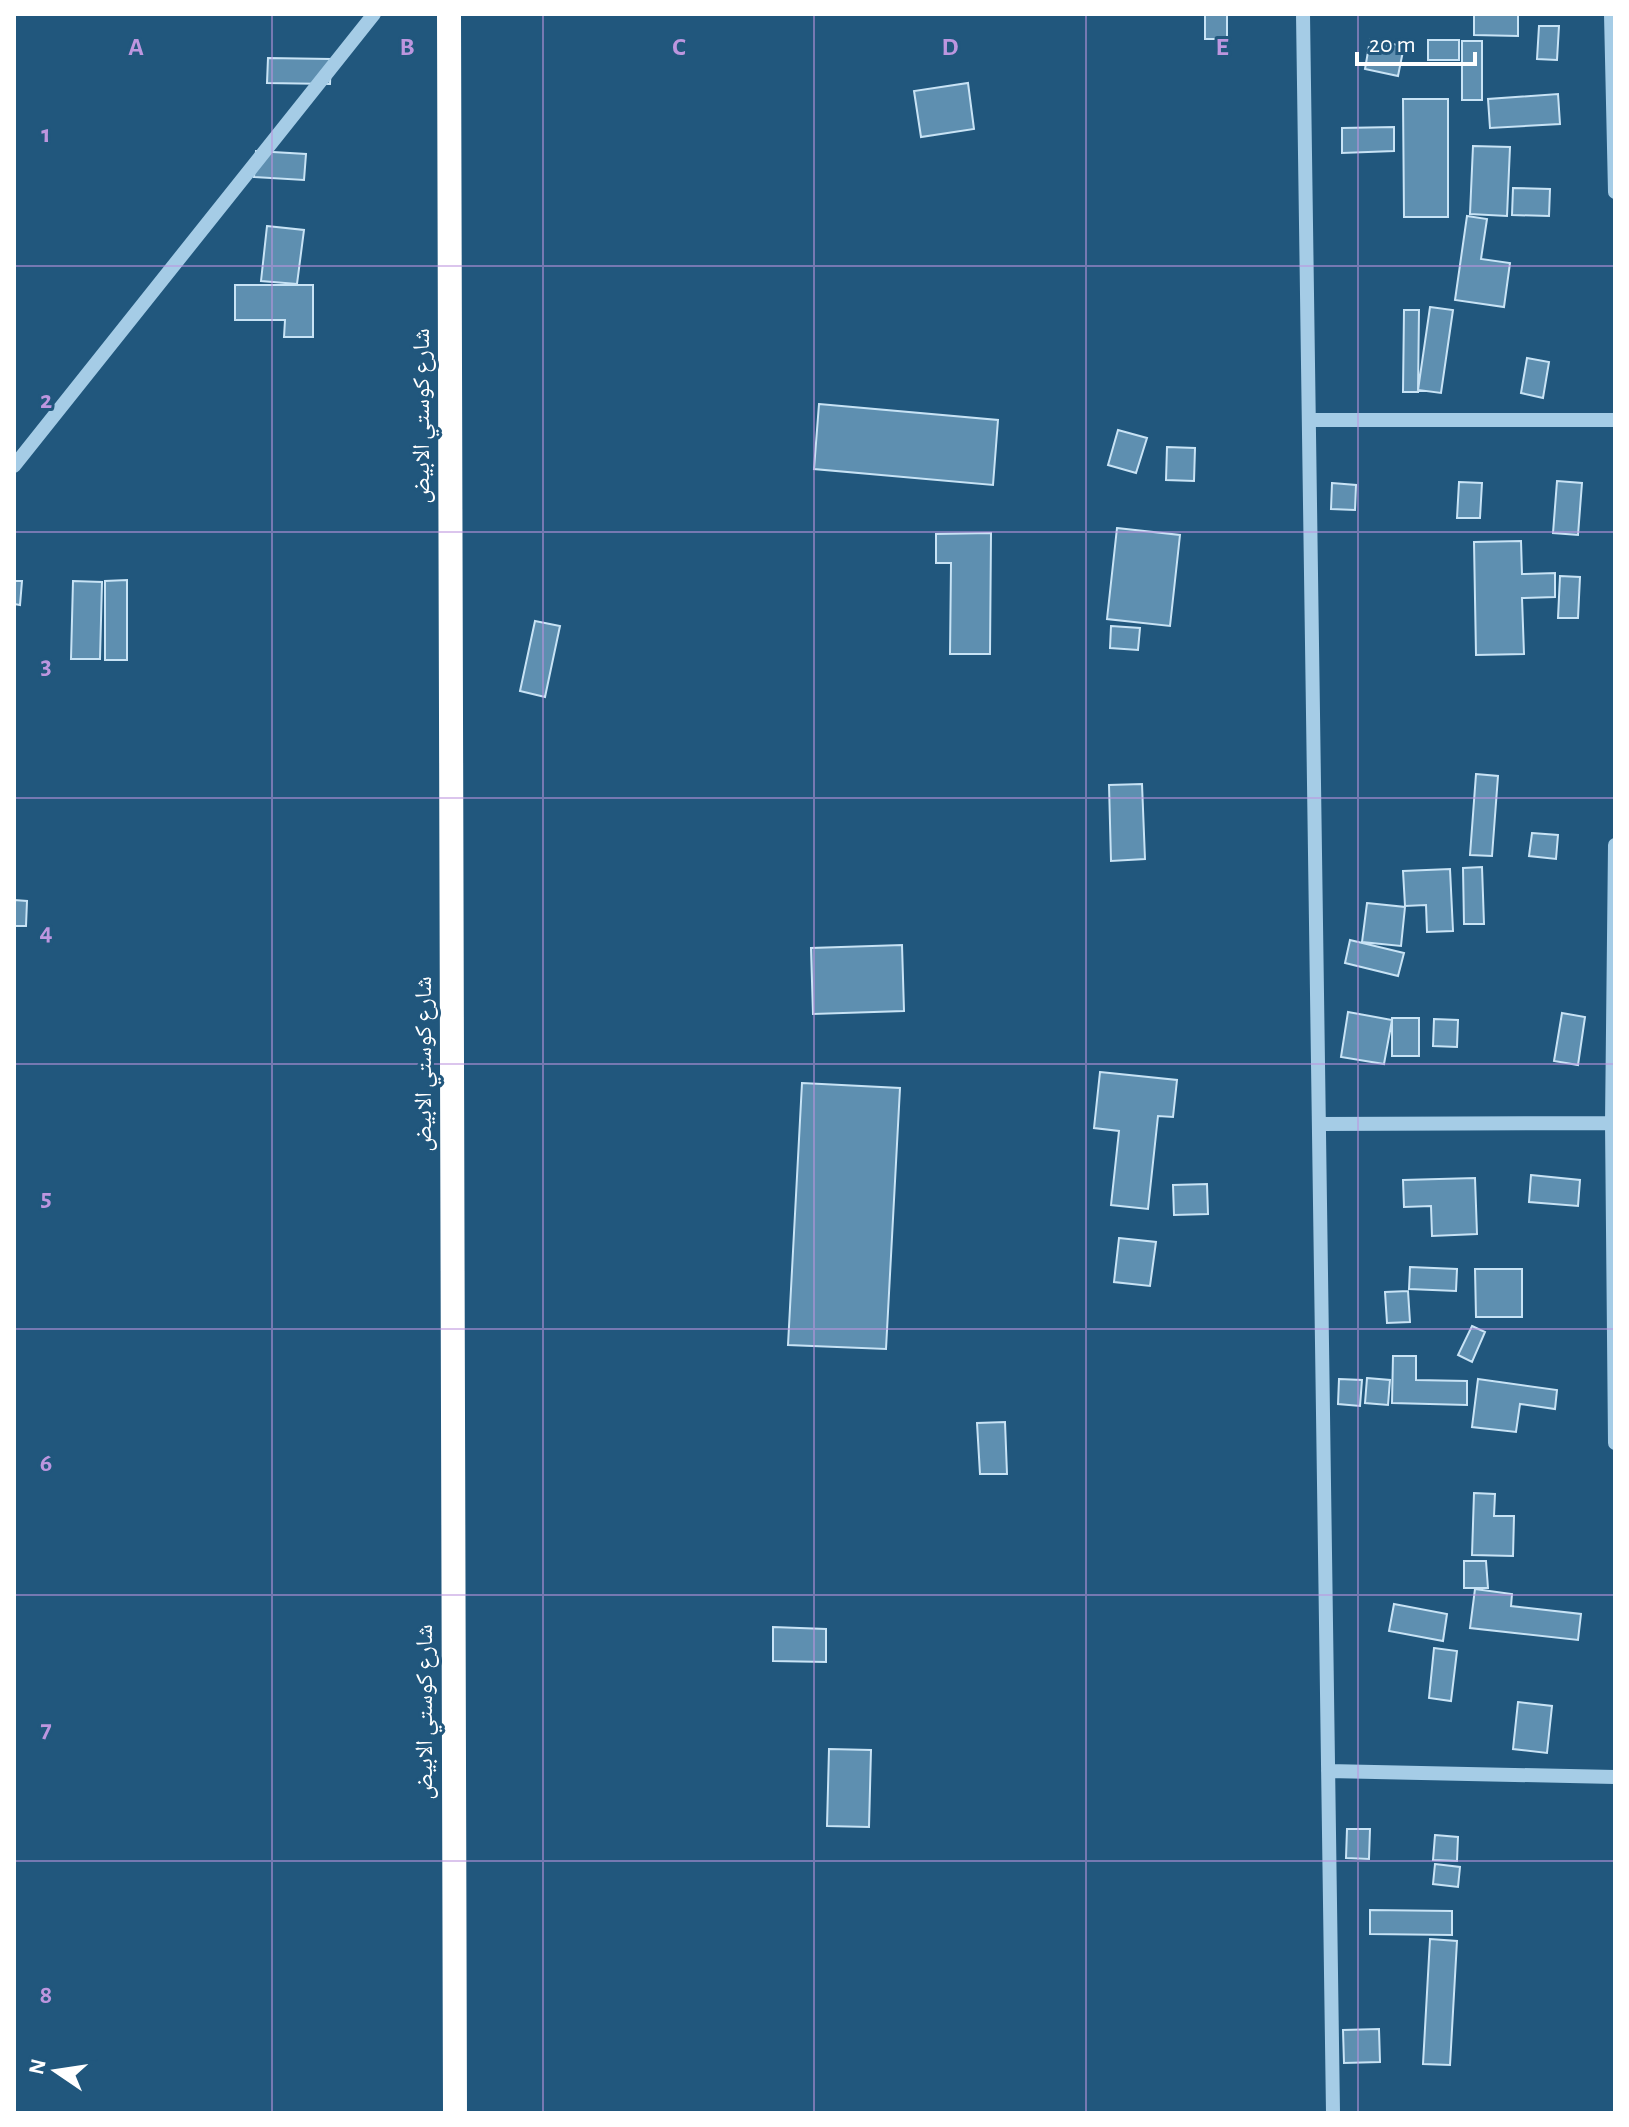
<svg xmlns="http://www.w3.org/2000/svg" width="1629" height="2127" font-family="'Alegreya Sans','Noto Naskh Arabic',sans-serif">
  <style>
    .building { fill: #5e8fb0; stroke: #c8e3f5; stroke-width: 2 }
    .lines { fill: none; stroke-linecap: round; stroke-linejoin: round }
    .minor { stroke: #a5cce6; stroke-width: 14 }
    .highway { stroke: #fff; stroke-width: 24 }
    .grid { fill: none; stroke: #bd96df; stroke-width: 2; stroke-opacity: 0.55 }
    .labels { text-anchor: middle; dominant-baseline: central; stroke-width: 6; stroke-linejoin: round; paint-order: stroke }
    .street-label { font-size: 24px; fill: #fff; stroke: #21577d }
    .grid-label { font-size: 26px; text-anchor: middle; font-weight: bold; fill: #bd96df; stroke: #21577d; stroke-width: 6; stroke-linejoin: round; paint-order: stroke }
  </style>
  <rect width="100%" height="100%" fill="#21577d"/>
  <path class="building" d="M1205,14H1227V39H1205Z
    M1474,14H1518V36L1474,35Z
    M1539,26H1559L1557,60L1537,59Z
    M1370,40L1404,46L1398,76L1365,69Z
    M1428,40H1459V60H1428Z
    M1462,41H1482V100H1462Z
    M268,58L331,59L330,84L267,83Z
    M968,83L974,129L921,137L914,91Z
    M1558,94L1560,124L1490,128L1488,99Z
    M1403,99H1448V217H1404Z
    M1394,127V151L1342,153V128Z
    M1473,146L1510,147L1507,216L1470,214Z
    M256,151L306,154L304,180L254,177Z
    M1513,188L1550,189L1549,216L1512,215Z
    M1467,216L1487,219L1481,259L1510,263L1504,307L1455,300Z
    M267,226L304,230L297,284L261,281Z
    M235,285H313V337H284L285,320H235Z
    M1430,307L1453,310L1441,393L1418,390Z
    M1404,310H1419L1418,392H1403Z
    M1527,358L1549,362L1543,398L1521,393Z
    M819,404L998,420L993,485L814,469Z
    M1118,430L1147,438L1136,473L1108,465Z
    M1167,447L1195,448L1194,481L1166,480Z
    M1557,481L1582,483L1578,535L1553,533Z
    M1459,482L1482,483L1480,518H1457Z
    M1332,483L1356,485L1355,510L1331,509Z
    M1117,528L1180,535L1170,626L1107,619Z
    M991,533L990,654H950L951,563H936V534Z
    M1521,541L1522,574L1555,573V597L1522,598L1524,654L1476,655L1474,542Z
    M1560,576L1580,577L1578,618H1558Z
    M127,580V660H105V581Z
    M14,581H22L20,605L14,604Z
    M73,581L102,582L100,659H71Z
    M535,621L560,626L545,697L520,691Z
    M1111,626L1140,628L1138,650L1110,648Z
    M1476,774L1498,776L1492,856L1470,855Z
    M1142,784L1145,859L1111,861L1109,785Z
    M1532,833L1558,835L1556,859L1529,856Z
    M1482,867L1484,924H1464L1463,868Z
    M1450,869L1453,931L1427,932L1426,905L1405,906L1403,871Z
    M14,900L27,901L26,926H14Z
    M1367,903L1405,907L1401,946L1362,942Z
    M1350,940L1404,953L1398,976L1345,963Z
    M902,945L904,1011L813,1014L811,948Z
    M1348,1012L1392,1020L1384,1064L1341,1057Z
    M1562,1013L1585,1017L1578,1065L1554,1061Z
    M1392,1018H1419V1056H1392Z
    M1434,1019L1458,1020L1457,1047L1433,1046Z
    M1100,1072L1177,1080L1173,1117L1158,1116L1148,1209L1111,1205L1119,1131L1094,1128Z
    M802,1083L900,1088L886,1349L788,1345Z
    M1531,1175L1580,1180L1578,1206L1529,1202Z
    M1475,1178L1477,1234L1432,1236L1431,1206L1404,1207L1403,1180Z
    M1207,1184L1208,1214L1174,1215L1173,1185Z
    M1119,1238L1156,1242L1150,1286L1114,1282Z
    M1410,1267L1457,1269L1456,1291L1409,1289Z
    M1475,1269H1522V1317H1476Z
    M1408,1291L1410,1322L1387,1323L1385,1292Z
    M1472,1326L1485,1332L1472,1362L1458,1355Z
    M1393,1356H1416V1380L1467,1381V1405L1392,1403Z
    M1367,1378L1390,1380L1388,1405L1365,1403Z
    M1339,1379L1362,1380L1360,1406L1338,1404Z
    M1478,1379L1557,1390L1555,1409L1520,1404L1516,1432L1472,1427Z
    M1005,1422L1007,1474H980L977,1423Z
    M1474,1493L1495,1494L1494,1516H1514L1513,1556L1472,1555Z
    M1464,1561H1486L1488,1588H1464Z
    M1475,1589L1512,1594L1511,1606L1581,1614L1578,1640L1470,1628Z
    M1394,1604L1447,1614L1443,1641L1389,1631Z
    M773,1627L826,1629V1662L773,1661Z
    M1434,1648L1457,1651L1451,1701L1429,1698Z
    M1518,1702L1552,1706L1547,1753L1513,1749Z
    M829,1749L871,1750L869,1827L827,1826Z
    M1347,1829H1370L1369,1859L1346,1858Z
    M1435,1835L1458,1837L1457,1861L1433,1860Z
    M1435,1864L1460,1867L1458,1887L1433,1884Z
    M1370,1910L1452,1911V1935L1370,1934Z
    M1430,1939L1457,1941L1450,2065L1423,2064Z
    M1379,2029L1380,2062L1344,2063L1343,2030Z"/>
  <g class="lines">
    <path class="minor" d="M1303,14L1333,2113
      M1611,14L1615,192
      M1309,420H1615
      M14,466L374,14
      M1615,845L1612,1123L1615,1443
      M1319,1124L1615,1123
      M1328,1771L1615,1777"/>
    <path class="highway" d="M449,14L455,2113"/>
  </g>
  <path class="grid" d="M272,14V2113M543,14V2113M814,14V2113M1086,14V2113M1358,14V2113M14,266H1615M14,532H1615M14,798H1615M14,1064H1615M14,1329H1615M14,1595H1615M14,1861H1615"/>
  <g class="labels">
    <g class="street-label">
      <text transform="translate(422 416) rotate(-90)">شارع كوستي الابيض</text>
      <text transform="translate(424 1064) rotate(-90)">شارع كوستي الابيض</text>
      <text transform="translate(425 1712) rotate(-90)">شارع كوستي الابيض</text>
    </g>
  </g>
  <g class="grid-label">
    <text x="136" y="55">A</text>
    <text x="407" y="55">B</text>
    <text x="679" y="55">C</text>
    <text x="950" y="55">D</text>
    <text x="1222" y="55">E</text>
    <text x="46" y="142">1</text>
    <text x="46" y="408">2</text>
    <text x="46" y="674">3</text>
    <text x="46" y="940">4</text>
    <text x="46" y="1206">5</text>
    <text x="46" y="1471">6</text>
    <text x="46" y="1737">7</text>
    <text x="46" y="2003">8</text>
  </g>
  <rect width="1629" height="2127" fill="none" stroke="#ffffff" stroke-width="32"/>
  <g transform="translate(56 2071) rotate(283)" stroke="#21577d" stroke-width="6" paint-order="stroke">
  <path d="M0-6L14 30L0 20L-14 30Z" fill="#ffffff"/>
  <text y="-12" font-size="22" font-weight="bold" text-anchor="middle" fill="#ffffff">N</text>
  </g>
  <path d="M1357 52v12h118v-12" fill="none" stroke="#ffffff" stroke-width="4"/>
  <text x="1369" y="52" font-size="24" fill="#ffffff" stroke="#21577d" stroke-width="6" paint-order="stroke">20 m</text>
</svg>
